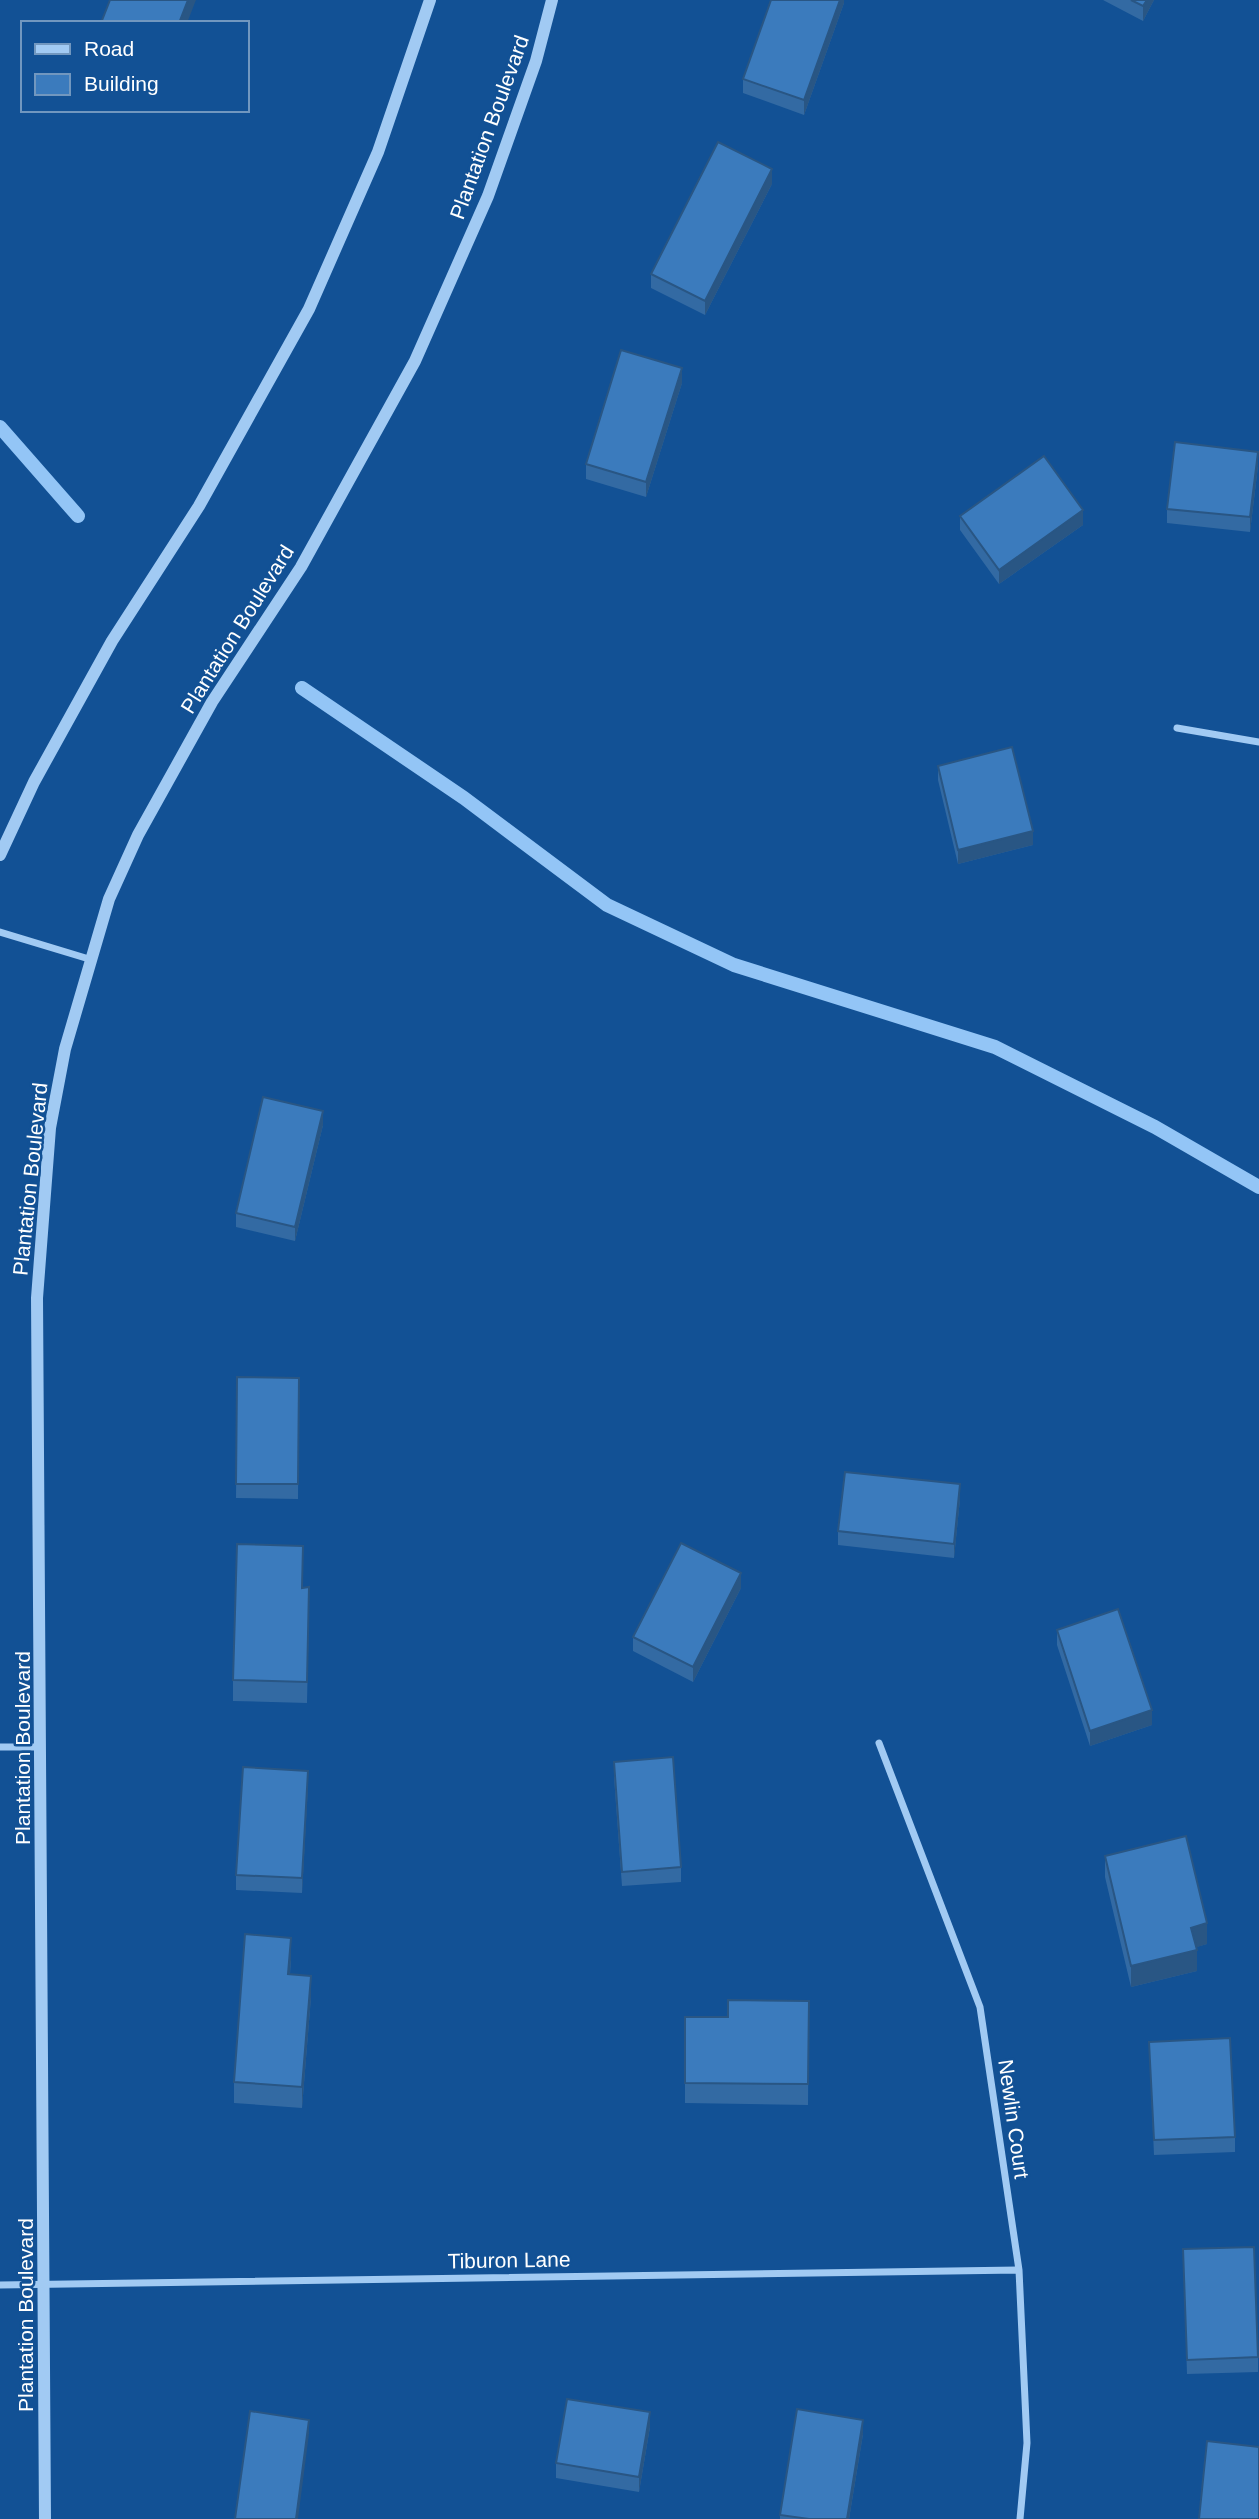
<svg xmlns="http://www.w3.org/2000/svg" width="1259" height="2519" font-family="Helvetica,sans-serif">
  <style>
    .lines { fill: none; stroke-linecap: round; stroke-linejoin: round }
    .stream { stroke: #93c5f6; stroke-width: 14 }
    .minor { stroke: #a1caf3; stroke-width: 7 }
    .tertiary { stroke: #a1caf3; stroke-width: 12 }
    .wall { fill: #336aa3 }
    .shaded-wall { fill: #295684 }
    .building { fill: #3b7bbd; stroke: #295684; stroke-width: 2 }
    .labels { text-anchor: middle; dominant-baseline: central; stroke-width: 5; stroke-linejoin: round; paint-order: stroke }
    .street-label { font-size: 21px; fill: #fff; stroke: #125195 }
  </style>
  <rect width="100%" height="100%" fill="#125195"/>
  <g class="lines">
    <path class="stream" d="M0,427L78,516
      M302,688L464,798L607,905L734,965L995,1047L1155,1127L1259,1187"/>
    <path class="minor" d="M1177,728L1259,742
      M0,932L89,959
      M879,1743L980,2007L1019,2270L1027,2443L1020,2519
      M0,1747H41
      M0,2285L1019,2270"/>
    <path class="tertiary" d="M0,855L34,782L112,641L199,506L309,309L378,152L430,0
      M45,2519L37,1298L50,1128L65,1049L109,899L138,835L212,702L301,567L415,361L488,196L536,61L552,0"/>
  </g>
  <path class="wall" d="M844,0V3L804,115L743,93V79Z
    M1103,0H1154L1143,21Z
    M772,184L705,315L651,288V274Z
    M682,383L646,497L586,479V464Z
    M1258,466L1250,532L1167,523V509Z
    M960,516L1083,525L999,584L960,530Z
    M938,766L1033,845L958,864L938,780Z
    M323,1125L295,1241L236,1227V1213Z
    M237,1377L299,1378L298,1499L236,1498Z
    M960,1499L954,1558L838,1545V1531Z
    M741,1588L693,1682L633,1651V1637Z
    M309,1608L307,1703L233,1701V1680Z
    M1057,1630L1152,1725L1090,1746L1057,1645Z
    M614,1762L681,1867V1882L622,1886L614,1777Z
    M308,1785L302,1893L236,1890V1875Z
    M1105,1856L1207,1944L1196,1947L1197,1971L1131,1987L1105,1877Z
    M291,1959L290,1974L311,1997L302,2108L234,2103V2082Z
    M809,2001L808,2105L685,2103V2017H728Z
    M1149,2042L1235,2137V2152L1154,2155Z
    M1183,2249L1258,2357V2372L1187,2374Z
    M650,2427L639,2492L556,2478V2463Z
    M863,2434L849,2519H780V2515Z"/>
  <path class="shaded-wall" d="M188,0H196L187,23H179Z
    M840,0H844V3L804,115V100Z
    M1147,0H1154L1143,21V6Z
    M772,169V184L705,315V301Z
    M682,368V383L646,497V482Z
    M1258,452V466L1250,532V517Z
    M1083,510V525L999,584V570Z
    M1033,831V845L958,864V850Z
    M323,1111V1125L295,1241V1227Z
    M960,1484V1499L954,1558V1544Z
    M741,1573V1588L693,1682V1667Z
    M1152,1710V1725L1090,1746V1731Z
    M308,1771V1785L302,1893V1878Z
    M1207,1923V1944L1191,1949V1928Z
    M291,1938V1959L288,1995V1974Z
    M1197,1950V1971L1131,1987V1966Z
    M311,1976V1997L302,2108V2087Z
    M650,2412V2427L639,2492V2477Z
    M309,2420V2434L298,2519H296Z
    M863,2420V2434L849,2519H847Z"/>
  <path class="building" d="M110,0H188L179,23H101Z
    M771,0H840L804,100L743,79Z
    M1131,0H1147L1143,6Z
    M718,142L772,169L705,301L651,274Z
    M621,350L682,368L646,482L586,464Z
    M1175,442L1258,452L1250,517L1167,509Z
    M1044,456L1083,510L999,570L960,516Z
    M1012,747L1033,831L958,850L938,766Z
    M263,1097L323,1111L295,1227L236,1213Z
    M237,1377L299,1378L298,1484H236Z
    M845,1472L960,1484L954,1544L838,1531Z
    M681,1543L741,1573L693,1667L633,1637Z
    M237,1544L303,1546L302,1588L309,1587L307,1682L233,1680Z
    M1118,1609L1152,1710L1090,1731L1057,1630Z
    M673,1757L681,1867L622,1872L614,1762Z
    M243,1767L308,1771L302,1878L236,1875Z
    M1186,1836L1207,1923L1191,1928L1197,1950L1131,1966L1105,1856Z
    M245,1934L291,1938L288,1974L311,1976L302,2087L234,2082Z
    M728,2000L809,2001L808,2084L685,2083V2017H728Z
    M1230,2038L1235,2137L1154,2140L1149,2042Z
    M1254,2247L1258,2357L1187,2360L1183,2249Z
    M567,2399L650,2412L639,2477L556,2463Z
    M797,2409L863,2420L847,2519H809L780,2515Z
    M250,2411L309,2420L296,2519H235Z
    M1207,2441L1259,2447V2519H1199Z"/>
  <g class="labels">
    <g class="street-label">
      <text transform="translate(489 127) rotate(-70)">Plantation Boulevard</text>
      <text transform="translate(237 629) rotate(-58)">Plantation Boulevard</text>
      <text transform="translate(30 1179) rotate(-84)">Plantation Boulevard</text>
      <text transform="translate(22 1748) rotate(-90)">Plantation Boulevard</text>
      <text transform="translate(1014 2119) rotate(82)">Newlin Court</text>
      <text transform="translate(509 2260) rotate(-1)">Tiburon Lane</text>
      <text transform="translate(25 2315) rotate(-90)">Plantation Boulevard</text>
    </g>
  </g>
  <rect x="21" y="21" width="228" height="91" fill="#125195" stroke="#7197bf" stroke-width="2"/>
  <rect x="35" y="44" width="35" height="10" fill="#a1caf3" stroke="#7197bf" stroke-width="2"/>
  <text x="84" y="56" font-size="21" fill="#ffffff">Road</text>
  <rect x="35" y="74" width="35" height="21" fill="#3b7bbd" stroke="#7197bf" stroke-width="2"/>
  <text x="84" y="91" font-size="21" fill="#ffffff">Building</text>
</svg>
